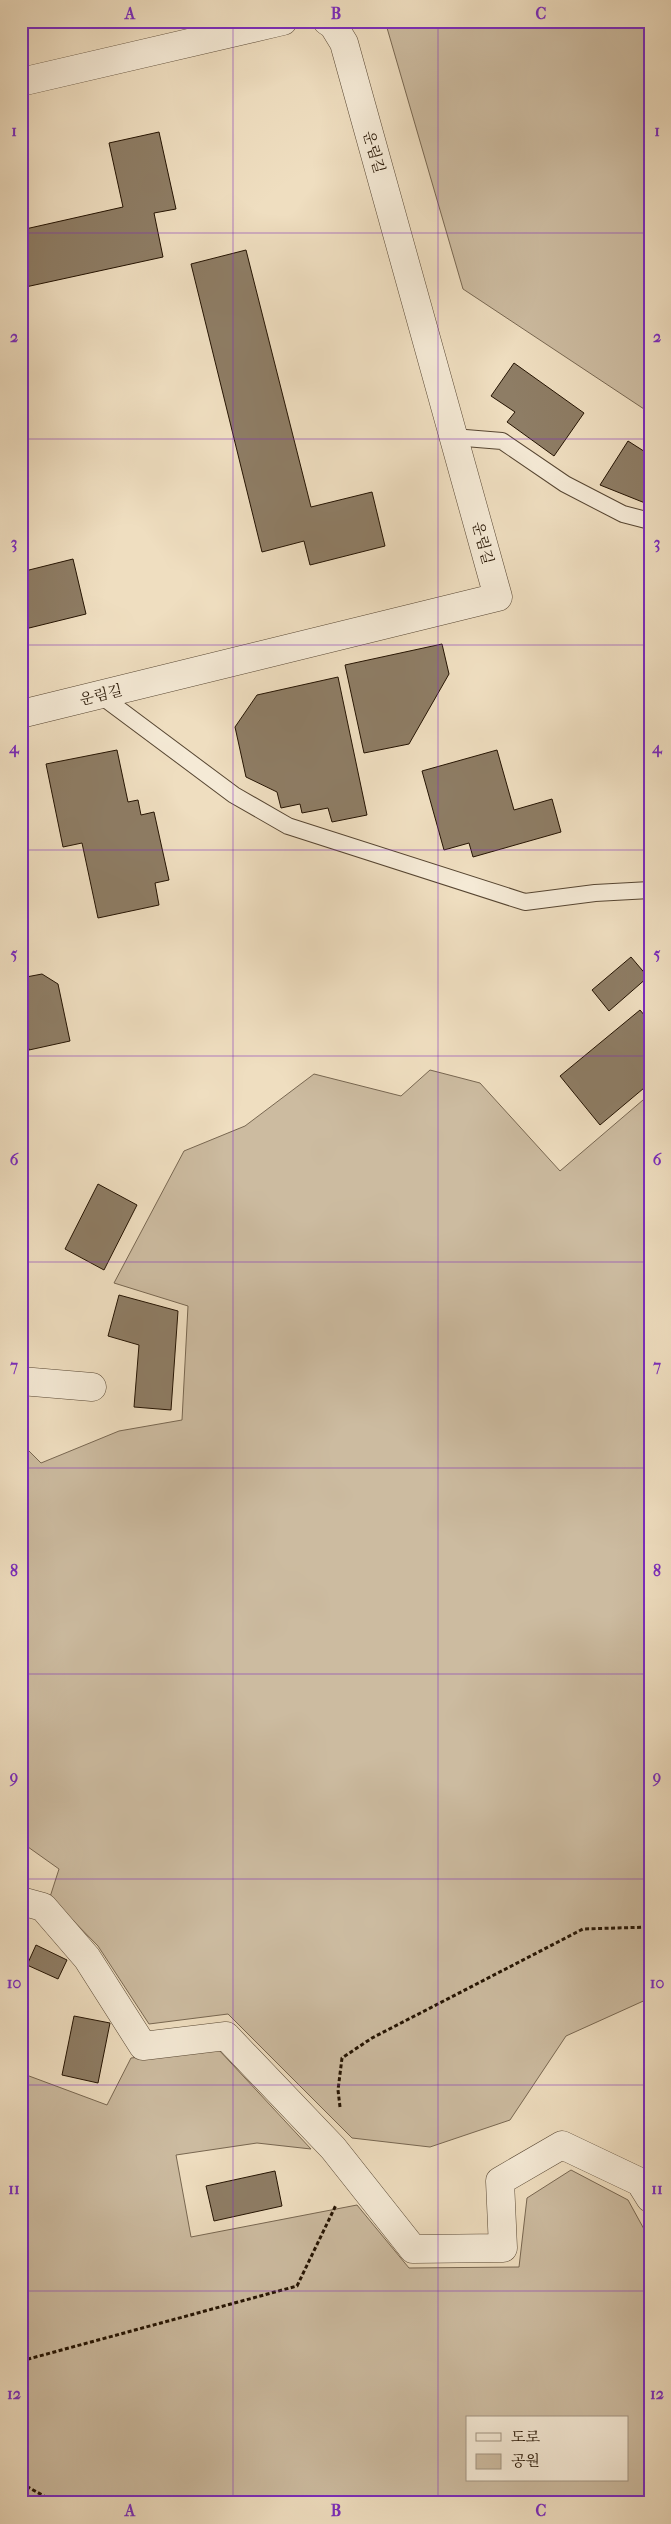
<svg xmlns="http://www.w3.org/2000/svg" width="671" height="2524" font-family="'IM FELL French Canon','Noto Serif KR',serif">
  <style>
    .green { fill: #ccbba0; stroke: #786751; fill-rule: evenodd }
    .building { fill: #8e7d65; stroke: #241302 }
    .lines { fill: none; stroke-linecap: round; stroke-linejoin: round }
    .lane-casing { stroke: #574632; stroke-width: 18 }
    .street-casing { stroke: #574632; stroke-width: 29 }
    .path { stroke: #241302; stroke-width: 3; stroke-dasharray: 4 2.5; stroke-linecap: butt }
    .lane { stroke: #f5ead6; stroke-width: 16 }
    .street { stroke: #f5ead6; stroke-width: 28 }
    .grid { fill: none; stroke: #7b2cbf; stroke-width: 1; stroke-opacity: 0.55 }
    .labels { text-anchor: middle; dominant-baseline: central; stroke-width: 4; stroke-linejoin: round; paint-order: stroke }
    .street-label { font-size: 15px; fill: #241302; stroke: #f5ead6 }
    .neatline { fill: none; stroke: #7b2cbf; stroke-width: 2 }
    .grid-label { font-size: 16px; text-anchor: middle; font-weight: bold; fill: #7b2cbf }
  </style>
  <rect width="100%" height="100%" fill="#efdec0"/>
  <filter id="stains"><feTurbulence type="fractalNoise" baseFrequency=".004" numOctaves="4"/><feColorMatrix values="0 0 0 0 .2 0 0 0 0 .09 0 0 0 0 .02 0 0 0 .5 -.17"/></filter>
  <radialGradient id="worn" r=".72"><stop offset=".6" stop-color="#630" stop-opacity="0"/><stop offset="1" stop-color="#630" stop-opacity=".3"/></radialGradient>
  <path class="green" d="M385,21H650V413L463,289Z
    M430,1070L480,1083L560,1171L650,1094V1998L566,2036L510,2120L430,2147L352,2138L228,2014L149,2024L98,1946L50,1897L59,1869L21,1842V1443L41,1463L119,1431L182,1420L188,1306L114,1283L184,1151L245,1126L314,1074L401,1096Z
    M218,2049L311,2149L257,2143L176,2155L191,2237L357,2205L409,2268L519,2267L527,2198L571,2170L628,2200L650,2240V2503H21V2073L107,2105L131,2058ZM467,2418H627V2480H467Z"/>
  <path class="building" d="M159,132L176,209L154,213L163,257L21,288V230L123,207L109,143Z
    M246,250L311,507L372,492L385,546L310,565L304,541L262,552L191,264Z
    M514,363L584,413L554,456L507,422L515,412L491,396Z
    M628,441L650,455V505L600,485Z
    M73,559L86,614L21,630V572Z
    M442,644L449,674L409,744L364,753L345,665Z
    M338,677L367,815L332,822L328,808L302,813L300,804L281,808L277,792L246,777L235,727L257,695Z
    M117,750L128,802L138,800L141,815L154,812L169,880L155,883L159,905L98,918L82,843L63,847L46,764Z
    M497,750L514,810L552,799L561,832L473,857L469,843L444,850L422,771Z
    M631,957L648,977L609,1011L592,990Z
    M42,974L58,984L70,1041L29,1050L21,1015V978Z
    M640,1010L650,1022V1083L600,1125L560,1076Z
    M98,1184L137,1205L104,1270L65,1249Z
    M119,1295L178,1311L171,1410L134,1407L139,1345L108,1336Z
    M36,1945L67,1960L58,1979L27,1965Z
    M74,2016L110,2023L98,2083L62,2075Z
    M275,2171L282,2206L214,2221L206,2186Z"/>
  <g class="lines">
    <g class="lane-casing">
      <path id="lane" d="M453,437L502,441L565,484L623,514L650,521
        M100,695L234,795L288,826L525,902L595,893L650,890"/>
    </g>
    <g class="street-casing">
      <path id="street" d="M21,82L283,21
        M21,714L498,597L344,43L333,25L327,21
        M21,1381L92,1387
        M21,1901L43,1907L87,1958L143,2046L226,2036L333,2148L413,2249L503,2248L500,2181L562,2145L640,2182L650,2198"/>
    </g>
    <path class="path" d="M340,2107L338,2090L342,2058L372,2038L583,1929L650,1927
      M21,2361L297,2286L336,2205
      M21,2483L56,2503"/>
    <use href="#lane" class="lane"/>
    <use href="#street" class="street"/>
  </g>
  <path class="grid" d="M233,21V2503M438,21V2503M21,233H650M21,439H650M21,645H650M21,850H650M21,1056H650M21,1262H650M21,1468H650M21,1674H650M21,1879H650M21,2085H650M21,2291H650"/>
  <g class="labels">
    <g class="street-label">
      <text transform="translate(374 152) rotate(74)">운림길</text>
      <text transform="translate(483 543) rotate(75)">운림길</text>
      <text transform="translate(101 695) rotate(-14)">운림길</text>
    </g>
  </g>
  <rect width="671" height="2524" fill="none" stroke="#efdec0" stroke-width="55"/>
  <rect x="466" y="2416" width="162" height="65" fill="#f5ead6" stroke="#a19481"/>
  <rect x="476" y="2433" width="25" height="8" fill="#f5ead6" stroke="#a19481"/>
  <text x="511" y="2442" font-size="15" fill="#241302">도로</text>
  <rect x="476" y="2454" width="25" height="15" fill="#ccbba0" stroke="#a19481"/>
  <text x="511" y="2466" font-size="15" fill="#241302">공원</text>
  <rect x="28" y="28" width="616" height="2468" class="neatline"/>
  <g class="grid-label">
    <text x="130" y="19">A</text>
    <text x="336" y="19">B</text>
    <text x="541" y="19">C</text>
    <text x="14" y="136">1</text>
    <text x="657" y="136">1</text>
    <text x="14" y="342">2</text>
    <text x="657" y="342">2</text>
    <text x="14" y="548">3</text>
    <text x="657" y="548">3</text>
    <text x="14" y="753">4</text>
    <text x="657" y="753">4</text>
    <text x="14" y="959">5</text>
    <text x="657" y="959">5</text>
    <text x="14" y="1165">6</text>
    <text x="657" y="1165">6</text>
    <text x="14" y="1371">7</text>
    <text x="657" y="1371">7</text>
    <text x="14" y="1576">8</text>
    <text x="657" y="1576">8</text>
    <text x="14" y="1782">9</text>
    <text x="657" y="1782">9</text>
    <text x="14" y="1988">10</text>
    <text x="657" y="1988">10</text>
    <text x="14" y="2194">11</text>
    <text x="657" y="2194">11</text>
    <text x="14" y="2399">12</text>
    <text x="657" y="2399">12</text>
    <text x="130" y="2516">A</text>
    <text x="336" y="2516">B</text>
    <text x="541" y="2516">C</text>
  </g>
  <rect width="100%" height="100%" filter="url(#stains)"/>
  <rect width="100%" height="100%" fill="url(#worn)"/>
</svg>
